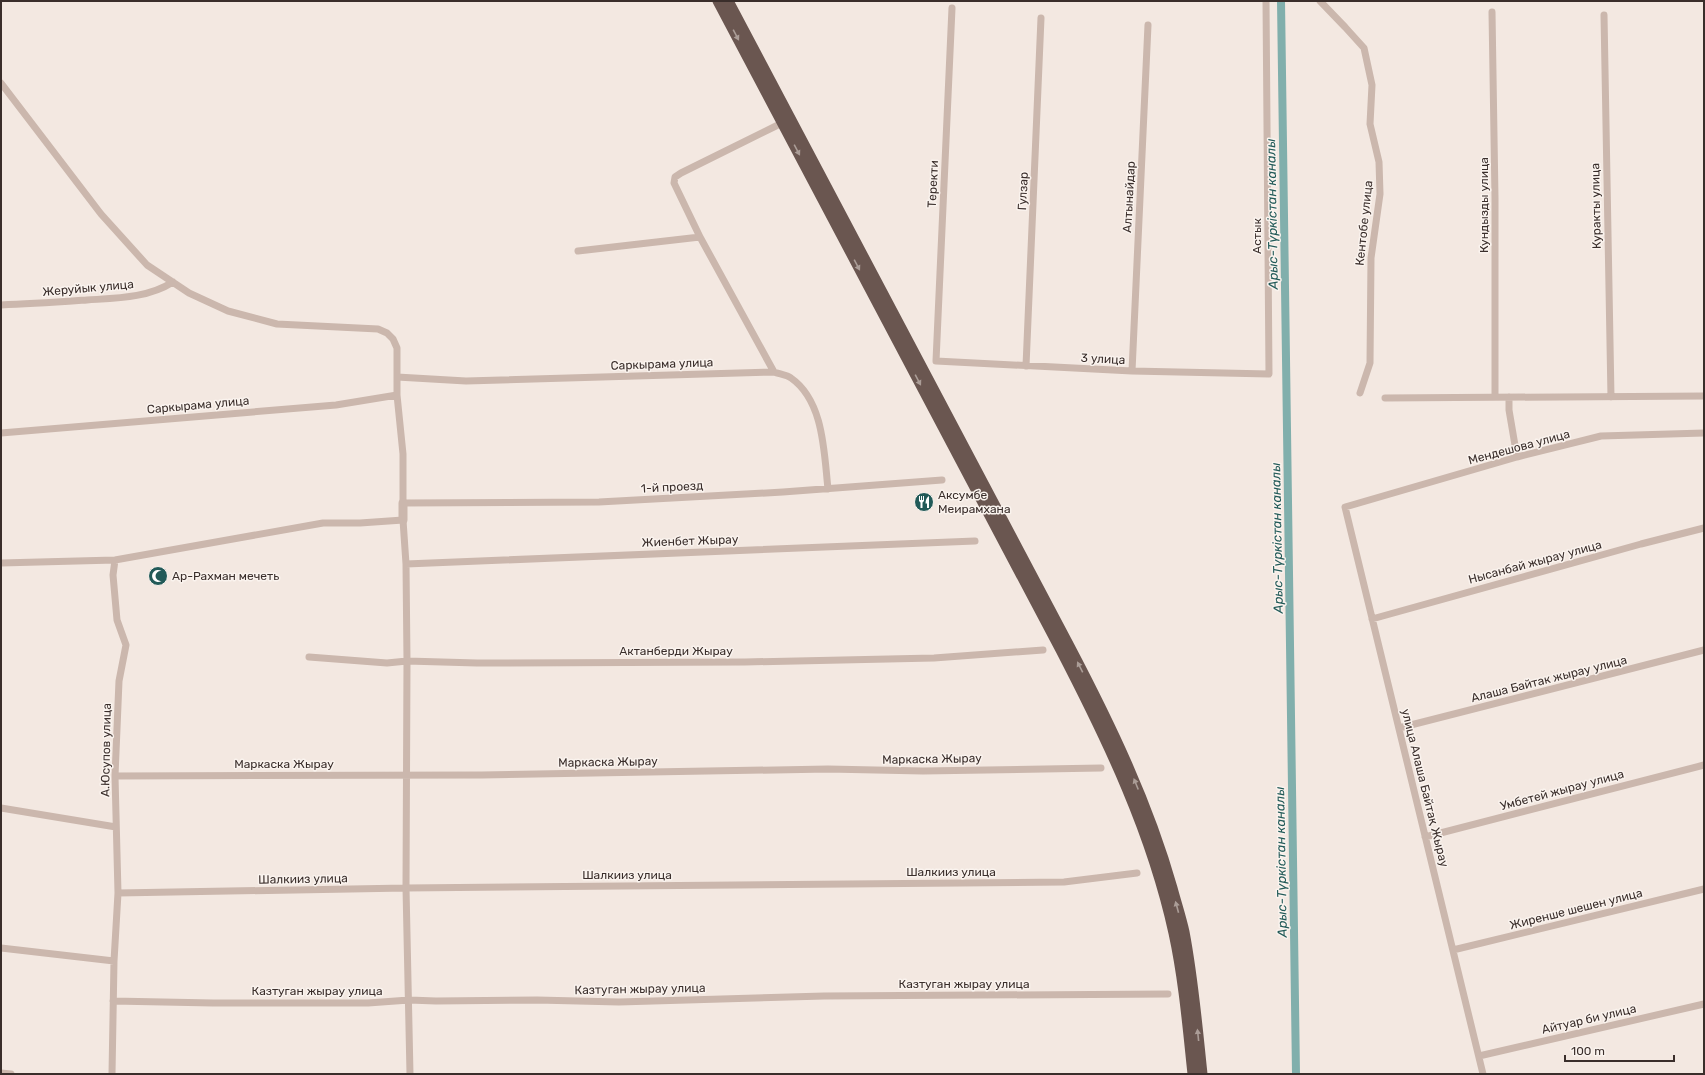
<svg xmlns="http://www.w3.org/2000/svg" width="1705" height="1075" font-family="Rubik,sans-serif">
  <style>
    .lines { fill: none; stroke-linecap: round; stroke-linejoin: round }
    .canal { stroke: #81afac; stroke-width: 8 }
    .minor { stroke: #cbb7ad; stroke-width: 7 }
    .tertiary { stroke: #cbb7ad; stroke-width: 9 }
    .trunk { stroke: #6a5650; stroke-width: 11 }
    .oneway { fill: #ab9d97 }
    .labels { text-anchor: middle; dominant-baseline: central; stroke-width: 3; stroke-linejoin: round; paint-order: stroke }
    .street-label { font-size: 12px; fill: #3a2e2b; stroke: #faf3ee }
    .poi-label { font-size: 12px; fill: #3a2e2b; stroke: #faf3ee; text-anchor: start }
    .water-label { font-size: 13px; font-style: italic; fill: #225a58; stroke: #faf3ee }
  </style>
  <rect width="100%" height="100%" fill="#f3e8e1"/>
  <g class="lines">
    <path class="canal" d="M1281,1L1296,1074"/>
    <path class="minor" d="M1320,1L1345,27L1364,48L1372,85L1370,124L1379,162L1380,194L1371,258L1370,363L1360,393
      M952,8L936,361L1132,371L1269,374L1266,1
      M1492,12L1495,198V397
      M1604,15L1611,397
      M1,83L101,214L147,265L189,293L228,311L277,324L378,329L387,333L393,339L397,348V395L403,454V503L599,502L783,492L942,480
      M578,251L700,237
      M1,305C30,304 58,302 87,300C117,298 148,298 173,282
      M1026,366L1041,18
      M1132,371L1148,25
      M774,372C779,374 787,375 791,378C824,401 824,453 828,489
      M397,377L466,381L774,372L700,237L674,183L675,177L681,173L782,123
      M1509,397V410L1517,457
      M1385,398L1704,396
      M1,433L336,405L397,395
      M1,563L115,560L323,523H360L403,520L406,564L407,661L406,888L410,1074
      M406,564L975,541
      M1372,619L1641,544L1704,528
      M309,657L387,663L407,661L477,663L745,662L934,658L1043,650
      M1399,728L1704,650
      M115,776L482,775L828,769L923,771L1101,768
      M1,808L116,827
      M1425,837L1704,765
      M118,893L406,888L1064,882L1137,873
      M1,948L114,961
      M1453,950L1704,889
      M113,1001L213,1003H368L409,1000L436,1001L537,1000L619,1002L824,996L1168,994
      M1479,1056L1704,1004
      M1,1073L11,1074
      M112,1074L114,961L118,893L115,776L119,681L126,645L117,620L113,575L115,560
      M1483,1074L1345,507L1517,457L1601,436L1704,433"/>
    <path class="tertiary" d="M403,520V503"/>
    <path class="trunk" d="M718,1L1061,650C1108,741 1152,832 1174,933C1184,979 1188,1027 1193,1074
      M728,1L1069,646C1110,724 1148,803 1172,888C1176,903 1181,918 1184,932C1193,979 1197,1027 1202,1074"/>
  </g>
  <defs><path id="oneway-solid" d="M-6-.8H1V-3.2L6.5 0L1 3.2V.8H-6Z"/></defs>
  <g class="oneway">
    <use href="#oneway-solid" transform="translate(736 35) rotate(62)"/>
    <use href="#oneway-solid" transform="translate(797 150) rotate(62)"/>
    <use href="#oneway-solid" transform="translate(857 265) rotate(62)"/>
    <use href="#oneway-solid" transform="translate(918 380) rotate(62)"/>
    <use href="#oneway-solid" transform="translate(1080 667) rotate(-117)"/>
    <use href="#oneway-solid" transform="translate(1136 784) rotate(-112)"/>
    <use href="#oneway-solid" transform="translate(1177 907) rotate(-105)"/>
    <use href="#oneway-solid" transform="translate(1198 1035) rotate(-96)"/>
  </g>
  <defs>
    <g id="restaurant-disc" transform="scale(1)"><circle r="9.5" fill="#225a58" stroke="#faf3ee"/><path d="M-5-6h1v4h1v-4h1v4h1v-4h1v5L-1.5 .5V6h-2V.5L-5-1ZM5-6V6H3V1.5H1.5Q1.5-4 5-6Z" fill="#fff"/></g>
    <g id="mosque-disc" transform="scale(1)"><circle r="9.5" fill="#225a58" stroke="#faf3ee"/><path d="M3.5-4.9A6 6 0 1 0 3.5 4.9A5 5 0 1 1 3.5-4.9Z" fill="#fff"/></g>
  </defs>
  <g fill-rule="evenodd">
    <use href="#restaurant-disc" x="924" y="502"/>
    <use href="#mosque-disc" x="158" y="576"/>
  </g>
  <g class="labels">
    <g class="street-label">
      <text transform="translate(933 184) rotate(-87)">Теректи</text>
      <text transform="translate(1023 191) rotate(-87)">Гулзар</text>
      <text transform="translate(1129 197) rotate(-87)">Алтынайдар</text>
      <text transform="translate(1484 205) rotate(-90)">Кундызды улица</text>
      <text transform="translate(1596 206) rotate(-91)">Куракты улица</text>
      <text transform="translate(1364 223) rotate(-84)">Кентобе улица</text>
      <text transform="translate(1257 236) rotate(-90)">Астык</text>
      <text transform="translate(88 288) rotate(-5)">Жеруйык улица</text>
      <text transform="translate(1103 359) rotate(3)">3 улица</text>
      <text transform="translate(662 364) rotate(-2)">Саркырама улица</text>
      <text transform="translate(198 405) rotate(-5)">Саркырама улица</text>
      <text transform="translate(1519 447) rotate(-15)">Мендешова улица</text>
      <text transform="translate(672 487) rotate(-3)">1-й проезд</text>
      <text transform="translate(690 541) rotate(-2)">Жиенбет Жырау</text>
      <text transform="translate(1535 562) rotate(-15)">Нысанбай жырау улица</text>
      <text x="676" y="651">Актанберди Жырау</text>
      <text transform="translate(1549 679) rotate(-14)">Алаша Байтак жырау улица</text>
      <text transform="translate(106 750) rotate(-89)">А.Юсупов улица</text>
      <text transform="translate(932 759) rotate(-1)">Маркаска Жырау</text>
      <text transform="translate(608 762) rotate(-1)">Маркаска Жырау</text>
      <text x="284" y="764">Маркаска Жырау</text>
      <text transform="translate(1425 788) rotate(76)">улица Алаша Байтақ Жырау</text>
      <text transform="translate(1562 790) rotate(-15)">Умбетей жырау улица</text>
      <text x="951" y="872">Шалкииз улица</text>
      <text x="627" y="875">Шалкииз улица</text>
      <text transform="translate(303 879) rotate(-1)">Шалкииз улица</text>
      <text transform="translate(1576 909) rotate(-14)">Жиренше шешен улица</text>
      <text x="964" y="984">Казтуган жырау улица</text>
      <text transform="translate(640 989) rotate(-1)">Казтуган жырау улица</text>
      <text x="317" y="991">Казтуган жырау улица</text>
      <text transform="translate(1589 1019) rotate(-13)">Айтуар би улица</text>
    </g>
    <g class="poi-label">
      <text x="938" y="495">Аксумбе<tspan x="938" dy="14">Меирамхана</tspan></text>
      <text x="172" y="576">Ар-Рахман мечеть</text>
    </g>
    <g class="water-label">
      <text transform="translate(1272 214) rotate(-91)">Арыс-Түркістан каналы</text>
      <text transform="translate(1277 538) rotate(-91)">Арыс-Түркістан каналы</text>
      <text transform="translate(1281 862) rotate(-91)">Арыс-Түркістан каналы</text>
    </g>
  </g>
  <rect width="1705" height="1075" fill="none" stroke="#3a2e2b" stroke-width="4"/>
  <path d="M1565 1055v6h109v-6" fill="none" stroke="#3a2e2b" stroke-width="2"/>
  <text x="1571" y="1055" font-size="12" fill="#3a2e2b" stroke="#faf3ee" stroke-width="3" paint-order="stroke">100 m</text>
</svg>
